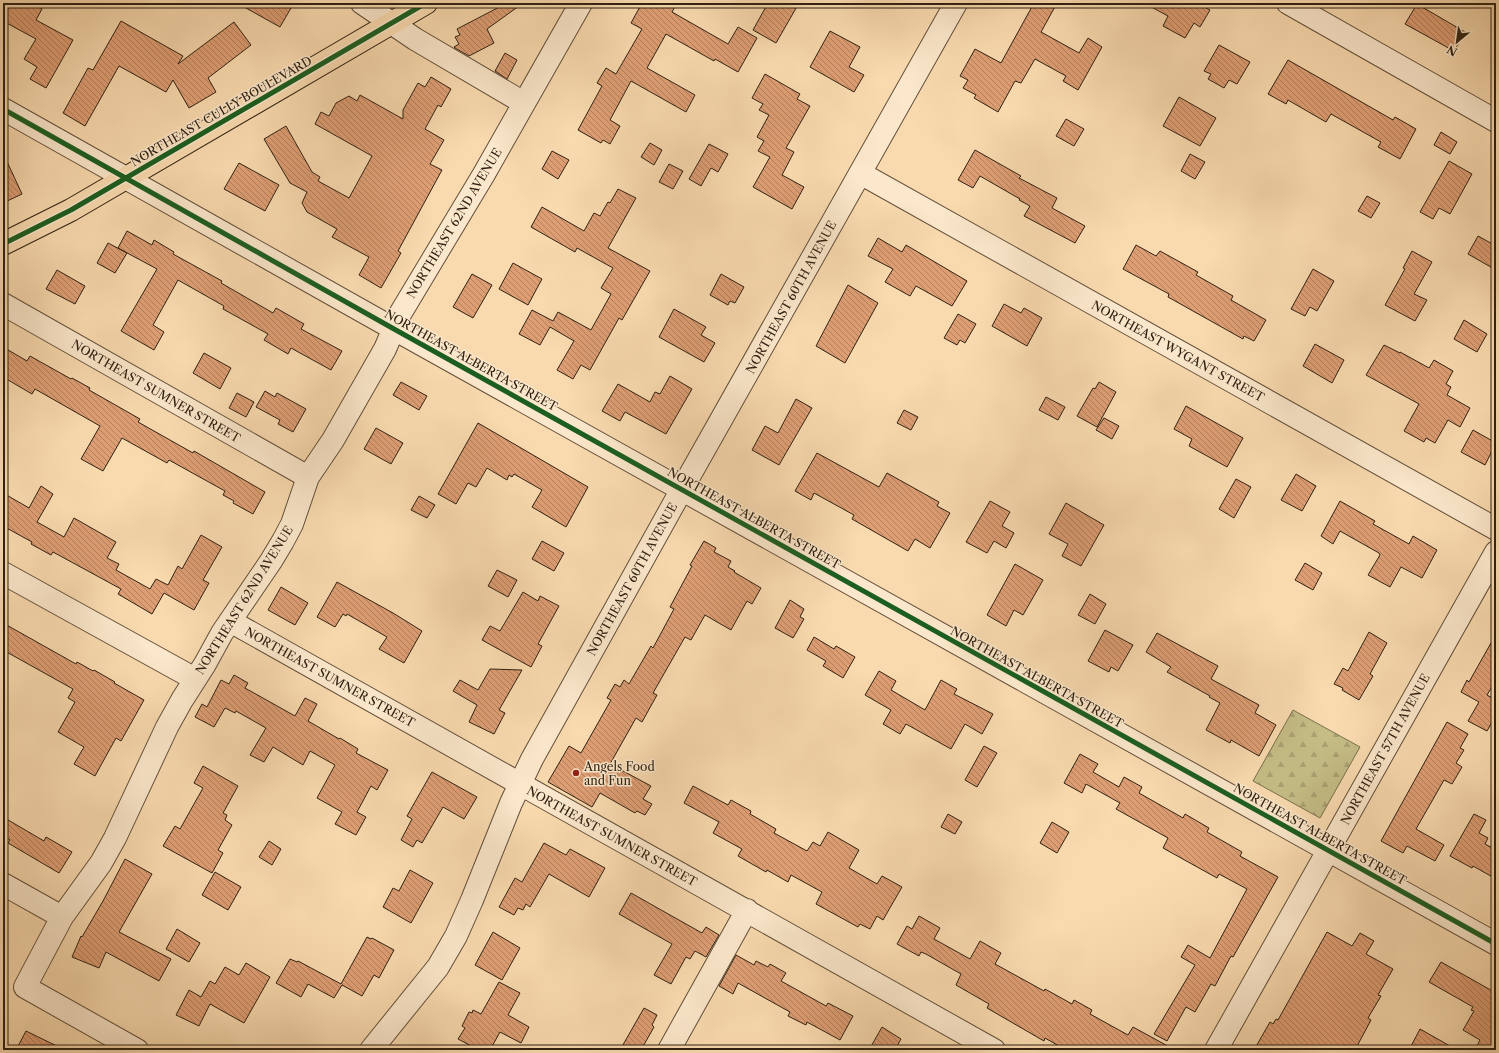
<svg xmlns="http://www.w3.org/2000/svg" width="1499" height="1053" font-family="'Libre Caslon Text',serif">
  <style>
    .forest { fill: url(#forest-firs); stroke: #7a6f4c }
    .building { fill: url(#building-back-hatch); stroke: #2f2112 }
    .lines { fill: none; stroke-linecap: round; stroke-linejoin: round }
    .minor-casing { stroke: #624f39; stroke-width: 24 }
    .major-casing { stroke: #2f2112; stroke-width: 24 }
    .minor { stroke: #fbe7cb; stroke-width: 22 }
    .major { stroke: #f9daaf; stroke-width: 22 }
    .cycleway-casing { stroke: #fbe7cb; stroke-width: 8 }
    .cycleway { stroke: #1b5e20; stroke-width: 5 }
    .poi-dot { fill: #8f2418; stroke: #fbe7cb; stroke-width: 1.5 }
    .labels { text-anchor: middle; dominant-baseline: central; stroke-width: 3; stroke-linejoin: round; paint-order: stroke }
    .street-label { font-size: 12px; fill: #2f2112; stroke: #fbe7cb }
    .poi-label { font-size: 12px; fill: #2f2112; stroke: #fbe7cb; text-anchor: start }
  </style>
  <defs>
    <pattern id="forest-firs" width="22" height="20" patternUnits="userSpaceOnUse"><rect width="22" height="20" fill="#c5bd86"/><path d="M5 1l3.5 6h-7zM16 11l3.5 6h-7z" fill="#aaa273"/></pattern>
    <pattern id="building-back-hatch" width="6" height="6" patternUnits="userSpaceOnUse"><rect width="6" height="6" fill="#de9e74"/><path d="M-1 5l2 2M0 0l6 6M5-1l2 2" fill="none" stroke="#b4805e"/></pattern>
  </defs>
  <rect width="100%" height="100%" fill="#f9daaf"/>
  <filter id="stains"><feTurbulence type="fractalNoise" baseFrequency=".005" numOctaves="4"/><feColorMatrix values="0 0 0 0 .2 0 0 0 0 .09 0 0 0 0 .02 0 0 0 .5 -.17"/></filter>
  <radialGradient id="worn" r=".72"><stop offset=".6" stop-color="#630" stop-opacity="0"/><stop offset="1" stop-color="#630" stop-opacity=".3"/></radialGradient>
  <path class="forest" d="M1293,710L1360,747L1320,818L1253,781Z"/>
  <path class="building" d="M3,3H32L42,9L36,20L73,40L46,88L30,79L37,67L24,59L36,39L3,21Z
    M237,3H281L291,8L280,27Z
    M507,3H517L519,6L487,29L494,43L469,56L455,48L454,47L459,44L455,37L460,35L457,29Z
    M642,3H677L672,12L728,44L738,27L757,38L738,72L715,59L714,61L666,34L647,68L695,95L686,112L631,81L610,120L620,126L610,144L603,140L601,143L578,130L602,86L597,83L606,68L616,74L642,29L631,23Z
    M768,3H799L776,43L753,30Z
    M1034,3H1057L1041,32L1079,53L1088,38L1102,47L1078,90L1063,81L1066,76L1035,59L1021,83L1015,81L998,112L974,98L976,95L963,88L968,80L960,76L975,49L1001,63Z
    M1144,3H1197L1210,10L1200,27L1194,23L1185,38L1163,26L1168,16Z
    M1417,4L1465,32L1454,51L1405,24Z
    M121,21L183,56L178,64L234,22L251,45L208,78L216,92L189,108L173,80L166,92L119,66L85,126L63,113L88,68L93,70Z
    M830,31L860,47L849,67L864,75L854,92L810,67Z
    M1219,45L1250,62L1237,84L1229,80L1224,88L1208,79L1211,74L1204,71Z
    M505,53L517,60L507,79L495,71Z
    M1288,60L1393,120L1395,117L1416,129L1400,159L1378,147L1381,142L1331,114L1326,122L1288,100L1286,104L1268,94Z
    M765,74L800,94L797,99L810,106L786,148L794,152L782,175L804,187L792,209L753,187L770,157L758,151L764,141L757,137L769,115L759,110L763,104L752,98Z
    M431,77L451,89L441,107L438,105L425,129L444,140L430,164L442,170L398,251L401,253L381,288L359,275L369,257L332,237L337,229L307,212L302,203L307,192L290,183L264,139L286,126L312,172L320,177L318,181L349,198L372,156L315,124L321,112L329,116L336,103L349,96L357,101L360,95L403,119V110L418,83L425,87Z
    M1179,97L1216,118L1200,146L1163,126Z
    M1066,119L1084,129L1074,146L1056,136Z
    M1441,132L1457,142L1450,154L1434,145Z
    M650,143L662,150L654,165L641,157Z
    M709,144L728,154L718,172L711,168L701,186L689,179Z
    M975,150L1021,176L1019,178L1057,198L1052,208L1085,226L1075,243L1024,216L1030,206L1019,200L1020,199L980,176L973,188L958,180Z
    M552,151L569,160L558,179L542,169Z
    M3,153L22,194L3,203Z
    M1190,154L1205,162L1195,179L1181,171Z
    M1449,161L1472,174L1450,214L1439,208L1433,219L1420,212Z
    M239,163L279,185L265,211L224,189Z
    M669,164L683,171L673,189L659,182Z
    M618,189L636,198L608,248L650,271L622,320L619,318L590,370L581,365L573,379L557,370L574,341L550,327L540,345L519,334L532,310L553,321L558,312L591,330L611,294L601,288L613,268L577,248L575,252L531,227L542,207L584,231L594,213L600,216L608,202L610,203Z
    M1367,196L1380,203L1371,218L1358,211Z
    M127,231L152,245L154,240L174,252L173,254L222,281L221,283L273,313L276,308L304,324L301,329L342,351L331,370L291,348L288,354L264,340L268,334L223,309L224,306L178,280L153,325L164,332L154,350L121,331L157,269L118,248Z
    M1478,236L1496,246V270L1468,254Z
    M878,238L902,252L906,245L967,281L952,306L916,286L910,296L885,282L893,269L868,256Z
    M108,243L127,253L115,273L97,263Z
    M1136,245L1156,256L1160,251L1198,272L1196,275L1233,296L1231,300L1266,320L1254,341L1244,336L1243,339L1168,297L1169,294L1123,269Z
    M1412,251L1432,262L1414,294L1427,300L1415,321L1385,305L1405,269L1403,268Z
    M513,263L542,279L528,305L499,289Z
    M1313,269L1334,281L1317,311L1310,307L1305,316L1291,309Z
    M57,270L85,286L75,304L46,289Z
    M472,274L492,285L473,318L453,307Z
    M721,274L744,287L735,303L730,301L728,305L710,295Z
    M848,285L878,303L845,363L816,346Z
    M1004,304L1021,313L1024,308L1042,318L1027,346L992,326Z
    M674,309L706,327L701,335L715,343L704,362L659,337Z
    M958,314L976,324L965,343L960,340L957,345L944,338Z
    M1464,320L1487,334L1477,352L1454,339Z
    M1315,344L1344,360L1332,383L1303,366Z
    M1384,345L1400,353V352L1429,368L1434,360L1453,371L1446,384L1451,387L1447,395L1470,408L1460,427L1448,420L1435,443L1426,438L1424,442L1404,431L1419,404L1366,375Z
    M3,347L27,361L30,356L71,379L72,378L90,388L89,390L140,419L138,422L193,453L194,451L265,492L253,514L233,503L234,501L223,495L225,491L169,460L167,463L122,438L103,471L81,459L100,426L35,389L32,394L3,377Z
    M204,353L231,368L220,389L193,373Z
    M670,376L692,389L666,434L625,412L620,421L602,411L618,384L650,402L655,392L660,394Z
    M401,382L427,396L419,410L393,395Z
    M1099,382L1116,392L1097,427L1077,416L1093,388L1095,389Z
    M265,391L275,397L277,393L306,409L293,432L278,424L280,420L256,407Z
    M237,393L254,402L246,417L229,408Z
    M1046,397L1065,407L1058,420L1039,410Z
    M796,399L812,408L779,465L752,450L765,426L778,433Z
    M1186,406L1243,438L1227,467L1189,446L1192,439L1174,429Z
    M904,410L918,417L911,430L897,423Z
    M1104,418L1119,426L1112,439L1096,430Z
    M478,423L588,487L566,527L532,507L542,490L514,474L512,477L509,475L507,480L487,468L476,487L468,483L456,504L438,494Z
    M376,428L403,443L391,464L364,449Z
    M1473,430L1496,443L1485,465L1461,452Z
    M817,453L879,487L887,473L939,502L937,506L950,513L930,548L915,539L908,551L852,519L854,515L814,493L811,500L795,491Z
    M1296,474L1316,486L1302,511L1281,500Z
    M1236,479L1251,487L1234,518L1219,509Z
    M41,486L53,494L37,522L64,537L74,518L116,542L107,558L119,564L116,570L150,589L156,579L168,585L178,566L182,569L201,535L222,547L203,580L209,583L194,610L164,593L152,614L118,594L121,589L53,552L51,555L31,544L32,542L3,526V493L29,508Z
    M419,496L435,505L427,518L411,510Z
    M990,501L1010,512L1002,526L1014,533L1006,548L994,541L987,553L966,542Z
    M1340,501L1375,521L1373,524L1409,544L1413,536L1437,550L1422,578L1401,567L1390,587L1368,575L1380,555L1379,553L1340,531L1333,544L1321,536Z
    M1066,503L1104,525L1081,566L1062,556L1068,544L1049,534Z
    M542,541L564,553L554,571L532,559Z
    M704,541L716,548L714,552L731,561L728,567L735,571L734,572L761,588L752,604L747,601L731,630L705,615L691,640L685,637L653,693L657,695L642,722L636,718L610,764L651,786L643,799L652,804L645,815L637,811L635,813L600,793L592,807L548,782L569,746L581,753L611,700L607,698L615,684L620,687L624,680L629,684L651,646L653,648L674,609L670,607L692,566L690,565Z
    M1305,563L1322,573L1313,590L1295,580Z
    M1015,564L1043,580L1023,615L1014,610L1006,626L987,615Z
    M497,570L517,580L508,597L488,586Z
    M337,582L393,613L422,631L404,663L379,649L387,637L347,614L346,616L343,614L335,627L317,617Z
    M281,587L308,603L295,625L268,610Z
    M523,592L538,601L540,596L559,606L538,644L542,646L531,667L482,640L490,626L500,631Z
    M1090,594L1106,604L1095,624L1078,615Z
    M790,600L804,609L800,617L804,619L793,638L775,628Z
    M3,623L76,664L77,662L93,671L94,670L115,682L114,683L144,700L121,741L116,738L95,776L74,764L84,747L58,732L75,702L68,698L73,689L3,650Z
    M1105,630L1133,645L1118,671L1111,667L1109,672L1088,661Z
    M1369,632L1387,643L1370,674L1373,676L1359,700L1342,690L1343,688L1334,684L1343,668L1348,671Z
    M1157,633L1218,666L1211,679L1259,705L1255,713L1276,725L1259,756L1231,740L1230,743L1206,730L1220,703L1209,697L1210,696L1167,672L1171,667L1146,652Z
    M1496,634V680L1487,695L1496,700V715L1487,731L1468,721L1479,702L1461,692L1467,680L1469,682Z
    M814,637L834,649L836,646L855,657L843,678L823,666L826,661L807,650Z
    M490,669L522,670L499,710L505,713L494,734L469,722L477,705L453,691L460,680L478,690Z
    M879,671L896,681L891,690L925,710L941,680L957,689L954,694L993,714L982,734L965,724L951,749L906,724L900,734L883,724L891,710L865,695Z
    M234,675L248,683L245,688L295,716L305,698L317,704L308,721L339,739L340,738L358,749L356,753L388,770L377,790L371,786L357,812L366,817L356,835L335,824L342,812L317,798L335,765L310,751L303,765L273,747L264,762L250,755L266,728L236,711L235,713L225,708L214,727L195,717L202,704L207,707L221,680L229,684Z
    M1447,722L1468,734L1460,748L1464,750L1456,763L1462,767L1452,784L1444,780L1416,829L1444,845L1435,861L1407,846L1403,853L1381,841Z
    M984,746L997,753L977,787L965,780Z
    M1080,754L1098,764L1093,772L1119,787L1124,777L1142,787L1139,793L1183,818L1185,814L1209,828L1207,832L1242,852L1240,856L1278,877L1233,957L1231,956L1215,986L1211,984L1195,1012L1186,1007L1167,1041L1154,1034L1195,965L1181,957L1188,945L1210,958L1247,889L1219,874L1217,878L1163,848L1168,838L1116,809L1120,803L1086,784L1082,793L1064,783Z
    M203,766L238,786L223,813L227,815L225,820L232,825L218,850L223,853L212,873L163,846L175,826L180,829L203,788L194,783Z
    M432,772L477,797L464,819L443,807L422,843L417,840L413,847L401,840L412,819L407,816Z
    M693,786L728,805L731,800L751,811L750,814L776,829L774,833L807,851L813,842L820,846L828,832L859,850L849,868L877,884L882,876L902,887L883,920L877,916L870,929L860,924L858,927L816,904L822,892L791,875L788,882L767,870L766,872L738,856L742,849L713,833L719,822L684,803Z
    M948,814L962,822L955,834L941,827Z
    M1474,814L1486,820L1479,833L1488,838L1485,844L1496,850V879L1473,866L1472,868L1450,856Z
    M3,817L44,841L46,837L72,852L59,873L8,843L10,840L3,835Z
    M1052,822L1069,832L1057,853L1040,843Z
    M269,841L281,849L272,865L259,857Z
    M544,843L566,855L570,849L605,868L589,897L549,874L530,907L526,904L523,910L518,908L514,915L499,907L515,878L522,882Z
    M125,859L152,874L119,932L171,959L159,981L106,952L99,968L72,957L81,936L82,937L103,901Z
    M410,870L433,883L411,923L383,907L393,888L399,891Z
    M215,872L241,887L228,910L202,895Z
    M631,893L702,933L706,927L719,935L706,957L695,951L690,959L686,957L671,984L654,975L672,944L619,914Z
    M919,916L940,928L934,939L970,959L980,941L1001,953L995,964L1044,991L1045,989L1072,1004L1074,1000L1092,1010L1090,1014L1128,1035L1133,1027L1175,1050H1066L1045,1038L1044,1041L987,1008L989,1004L956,985L961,974L926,954L921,952L919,956L897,944L907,926L912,929Z
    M177,929L200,943L189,962L166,949Z
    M493,932L520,948L502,980L475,965Z
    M1327,932L1352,946L1360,933L1374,941L1366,954L1393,969L1378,995L1381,996L1368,1018L1371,1020L1355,1050H1254L1270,1022L1273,1024L1276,1019L1278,1020Z
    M367,937L371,939L372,938L394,950L379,978L374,975L362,996L342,985L334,998L308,984L301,997L276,983L290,959L297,962L298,961L341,984Z
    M736,955L754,965L756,961L768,967L770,964L786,973L781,981L826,1006L828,1003L853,1016L840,1040L807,1022L806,1025L788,1016L790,1012L738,983L733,994L719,986Z
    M1441,962L1496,993V1050H1475L1480,1040L1463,1030L1474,1011L1471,1010L1473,1007L1429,982Z
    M246,963L270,977L244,1023L210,1004L199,1026L176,1015L189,990L201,997L210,981L215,984L225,967L239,975Z
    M499,982L520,993L508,1015L529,1027L521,1043L500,1032L490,1050H479L458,1039L465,1028L462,1026L469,1012L472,1013L473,1010L481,1014Z
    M644,1008L657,1015L652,1025L654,1027L641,1050H620Z
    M882,1027L901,1039L895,1050H869Z
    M1420,1029L1457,1050H1409Z
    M26,1031L65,1050H16Z"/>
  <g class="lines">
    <g class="minor-casing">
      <path id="minor" d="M362,3L415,39L524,103
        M1288,3L1496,121
        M3,109L394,329L1496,944
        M860,173L1496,529
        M3,304L308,477
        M3,573L195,679
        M230,621L994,1050
        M3,884L62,917
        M137,1050L25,987L62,917L101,863L115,838L167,727L182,700L205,664L222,633L271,561L283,541L292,524L308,477L333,440L385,349L400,314L484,174L581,3
        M371,1050L438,967L456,936L472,900L511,803L532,759L682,489L956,3
        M669,1050L747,910
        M1216,1050L1496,552"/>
    </g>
    <g class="major-casing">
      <path id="major" d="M3,244L71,210L426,3"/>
    </g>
    <use href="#minor" class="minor"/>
    <use href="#major" class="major"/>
    <g class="cycleway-casing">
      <path id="cycleway" d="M3,109L394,329L1496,944
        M3,244L71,210L426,3"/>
    </g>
    <use href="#cycleway" class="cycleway"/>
  </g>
  <circle class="poi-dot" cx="576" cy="773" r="4"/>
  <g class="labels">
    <g class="street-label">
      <text transform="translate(221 111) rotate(-30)">NORTHEAST CULLY BOULEVARD</text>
      <text transform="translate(454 223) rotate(-59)">NORTHEAST 62ND AVENUE</text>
      <text transform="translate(791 297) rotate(-61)">NORTHEAST 60TH AVENUE</text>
      <text transform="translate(1178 351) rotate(29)">NORTHEAST WYGANT STREET</text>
      <text transform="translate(471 360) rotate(29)">NORTHEAST ALBERTA STREET</text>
      <text transform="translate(156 391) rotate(30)">NORTHEAST SUMNER STREET</text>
      <text transform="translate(754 518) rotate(29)">NORTHEAST ALBERTA STREET</text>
      <text transform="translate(632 579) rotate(-61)">NORTHEAST 60TH AVENUE</text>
      <text transform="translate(244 600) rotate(-58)">NORTHEAST 62ND AVENUE</text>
      <text transform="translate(330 677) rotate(29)">NORTHEAST SUMNER STREET</text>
      <text transform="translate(1037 677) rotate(29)">NORTHEAST ALBERTA STREET</text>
      <text transform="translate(1385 749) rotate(-61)">NORTHEAST 57TH AVENUE</text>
      <text transform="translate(1320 834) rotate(29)">NORTHEAST ALBERTA STREET</text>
      <text transform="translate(612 836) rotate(29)">NORTHEAST SUMNER STREET</text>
    </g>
    <g class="poi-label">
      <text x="584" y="766">Angels Food<tspan x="584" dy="14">and Fun</tspan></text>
    </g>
  </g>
  <rect width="1499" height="1053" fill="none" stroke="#f9daaf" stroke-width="16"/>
  <rect x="4" y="4" width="1491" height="1045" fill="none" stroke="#2f2112" stroke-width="2"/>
  <rect x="8" y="8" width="1483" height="1037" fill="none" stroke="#2f2112"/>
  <g transform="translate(1457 42) rotate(209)" stroke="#fbe7cb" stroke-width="3" paint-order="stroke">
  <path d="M0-3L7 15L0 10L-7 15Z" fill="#2f2112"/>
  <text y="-6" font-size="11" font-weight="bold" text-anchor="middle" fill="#2f2112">N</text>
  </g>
  <rect width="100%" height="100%" filter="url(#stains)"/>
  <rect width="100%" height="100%" fill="url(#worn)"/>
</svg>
